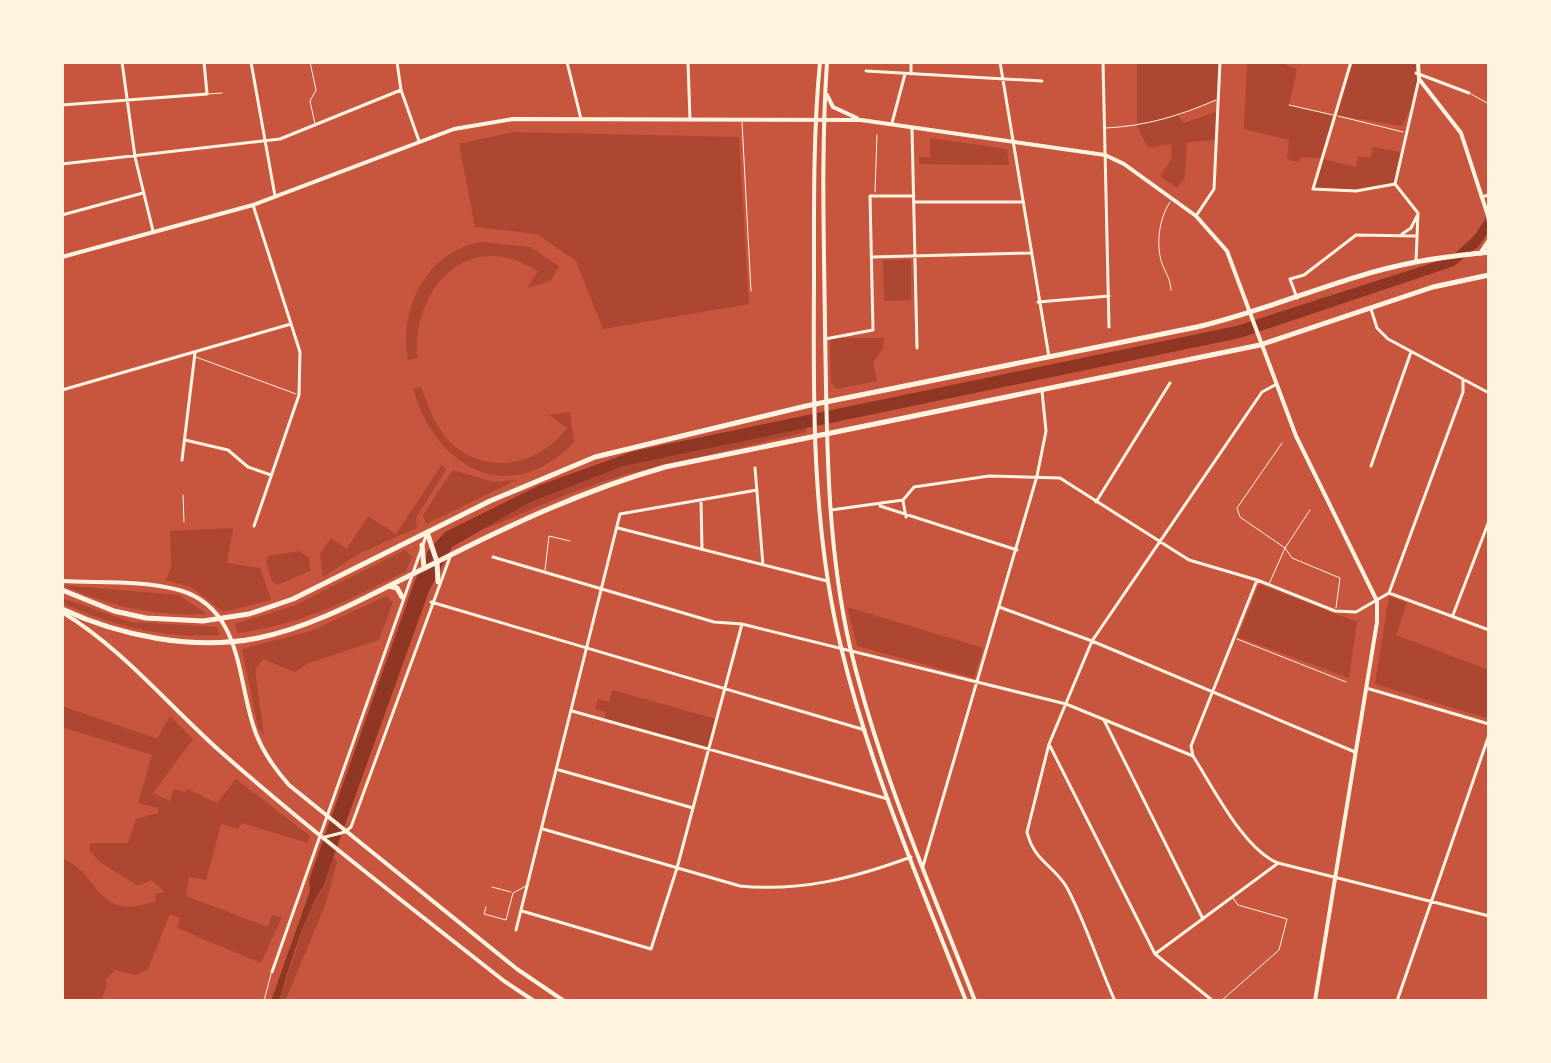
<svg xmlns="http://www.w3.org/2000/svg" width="1551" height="1063" font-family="Merriweather,serif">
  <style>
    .green { fill: #ae4732 }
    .water { fill: #8f3625 }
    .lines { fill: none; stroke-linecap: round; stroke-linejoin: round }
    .service { stroke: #fff3e0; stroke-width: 1 }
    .minor { stroke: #fff3e0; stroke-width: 3 }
    .tertiary { stroke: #fff3e0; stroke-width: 4 }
    .primary { stroke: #fff3e0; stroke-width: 5 }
  </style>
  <rect width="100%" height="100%" fill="#c8553d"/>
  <path class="green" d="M1137,62H1220L1218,98L1178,116L1184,123L1218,111L1216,140L1187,142L1185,177L1177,188L1160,176L1172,158L1171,144L1148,148L1137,126Z
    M1247,62H1279L1297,69L1289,105L1334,115L1351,62H1418V92L1402,126L1335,115L1324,159L1356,167L1358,156L1371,158L1373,147L1403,153L1395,184L1356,191L1313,189L1322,158L1300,157L1299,162L1287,159L1289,140L1244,129Z
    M514,132L739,137L749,304L603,329L576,261L537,234L475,227L459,144Z
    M930,138L1007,149L1009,165L919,164V157H930Z
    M482,242L530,247L559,266L551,281L527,288L538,271C468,227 413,287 417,358L408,360C398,308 428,250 482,242Z
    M883,260H911V300L884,301Z
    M830,338H884L883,348L873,363L877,381L836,389L831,383Z
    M421,387C428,407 436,428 451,443C487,477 539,465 567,428L549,415L570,412L574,442C510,509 436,469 413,389Z
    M806,427V432L623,475L565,495L485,529C574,461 699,449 806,427Z
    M442,464L446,469L416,518L417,528L360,553L323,577L320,554L331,538L347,549L368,516L396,534Z
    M453,470L493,482L517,480L426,524L423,515Z
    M233,528L227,563L260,568L271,600L223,612L191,587L166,580L171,568L170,531Z
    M405,550L412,557L406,571C352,599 300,625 238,633L234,624L293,606Z
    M299,551L309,558L310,571L277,585L272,581L266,560L269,556Z
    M1259,584L1357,622L1349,678L1238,637Z
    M62,585L179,595L207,614C156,617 108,606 62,585Z
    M386,596L393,602L379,640L309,663L295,672L263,659L255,670L264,735L258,728L242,649L311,631Z
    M1389,596L1407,603L1396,635L1489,670V719L1375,684Z
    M62,598L131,622L217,627L221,635C165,639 113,626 62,603Z
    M847,607L983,648L974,678L857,646Z
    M612,690L716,719L709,749L604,719L606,712L595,709L598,699L609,702Z
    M62,706L157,739L170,716L193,739L153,793L170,801L174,789L185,792L188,789L217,803L236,779L310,836L308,843L242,823L238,829L221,824L206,880L189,877L186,896L268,927L272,915L282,917L261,963L177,928L180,918L170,914L148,969L136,975L115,970L105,980L107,986L101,1001H62V858C103,876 95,923 156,901L155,894L165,892L151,880L138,886L100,862L89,850L91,843H128L136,819L158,813V808L138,803L152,755L62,727Z
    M333,857L337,862L326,903L285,1001H279L310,908Z"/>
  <path class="water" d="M1489,213V231L1479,246L1454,266L1240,338L623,466L528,503L452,547L429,591L323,886C308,905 286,976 279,1001H271L310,891L309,880L414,583L428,551L445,532L540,485L634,451L1236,326L1451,257L1475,235Z"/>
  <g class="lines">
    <path class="service" d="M310,62L316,90L310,101L315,124
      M208,94L222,93
      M1471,94L1489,104
      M1289,105L1333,115
      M1338,116L1403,132
      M742,122L751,291
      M1106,128C1146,126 1179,116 1216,100
      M875,192L877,135
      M1170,202C1159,218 1155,247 1163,266C1167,276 1170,278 1171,290
      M196,357L296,394
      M1282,443L1237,508L1240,517L1285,548L1292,558L1340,578L1336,608
      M183,495L184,522
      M545,570L549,536L570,541
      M1269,584L1285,548L1310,510
      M1237,639L1346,682
      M492,887L511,892
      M486,907L484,914L506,920L513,893L526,886
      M264,1001L271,974
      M1221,1001L1279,950L1287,919L1238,905L1233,898"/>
    <path class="minor" d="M122,62L135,157L153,231
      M251,62L275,196
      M397,62L401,90L419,141
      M567,62L581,119
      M688,62L690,120
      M1000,62L1049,357
      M1103,62L1109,327
      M1351,62L1313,189L1356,191L1395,184
      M866,71L1042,81
      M1416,73L1469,93
      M911,74V62
      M62,105L207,94L204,62
      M892,123L905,74
      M912,129L917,348
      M62,164L280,139L401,90
      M1481,197L1489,195
      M914,202H1022
      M253,205L300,352L299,395L254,526
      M62,215L143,193
      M1196,216L1214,189L1220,62
      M1402,234L1411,228L1417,216
      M872,257L1030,253
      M1416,262L1418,213L1395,184L1419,79
      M1297,298L1290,279L1304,275L1356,235L1417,236
      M1038,302L1109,296
      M1371,309L1377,328L1388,339L1489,393
      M825,339L873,330L870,196H914
      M62,390L291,324
      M185,440L228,450L248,467L271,475
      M182,460L195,353
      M1371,466L1411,352
      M755,468L763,565
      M701,500L702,548
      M903,501L906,517
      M1096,502L1170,383
      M880,506L1017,550
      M831,510L903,500L914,487L989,476L1060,478L1189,560L1257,580L1335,611L1356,612L1389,593L1463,392V379
      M618,528L827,581
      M493,557L714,622L742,624L1066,704L1193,756
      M1257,580L1191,746L1193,756C1213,787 1244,850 1278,863L1489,916
      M1389,593L1489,630
      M431,602L865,730
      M999,607L1092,641L1355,752
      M1453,615L1489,521
      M1366,688L1489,724
      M572,711L888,799
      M1104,720L1203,919
      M1050,746L1155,954L1213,1001
      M559,770L693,808
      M543,829L740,886C801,892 854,878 911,857
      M325,837L345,832L351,827L450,557
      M923,866L1037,476L1046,431L1042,391
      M522,911L651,949L677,868L742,624
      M516,930L620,514L757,490
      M1155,954L1277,864
      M272,972L426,536
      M1115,1001C1099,966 1084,918 1066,886C1052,864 1034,861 1027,832L1049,744L1092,641L1262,392L1275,385
      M1397,1001L1489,735"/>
    <path class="tertiary" d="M820,62C813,135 814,207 814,280C813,402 812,528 841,647C870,769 921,885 966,1001
      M827,62C821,150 824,240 825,328C827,436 826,542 850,647C879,769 930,885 975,1001
      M1418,62L1419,79L1461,133L1489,219
      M827,95L833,107L857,118
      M62,257L253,205L454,129L513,119L861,120L1105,155L1124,164L1196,216L1227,251L1296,436L1377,601V622L1315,1001
      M62,581C100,583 142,580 179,590C242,608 237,678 254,728C261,750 274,768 289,785L517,969L564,1001
      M62,612C123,649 168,705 221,752C312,832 409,906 504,981L534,1001"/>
    <path class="primary" d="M1489,219V220
      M1481,253L1489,241
      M427,532L437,562L438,582
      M422,545L424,568
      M389,586L397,588L402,597
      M62,590L114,611L146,618L203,621L249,614L293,599L490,501L595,457L806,406L1197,327C1271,310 1341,276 1416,262C1440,257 1465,255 1489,252
      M62,609C120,636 194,651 258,638C317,626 371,594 425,568C503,528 581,491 665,467L1260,345L1433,287L1489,275"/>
  </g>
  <rect width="1551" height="1063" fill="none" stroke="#fff3e0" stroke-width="128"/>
</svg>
